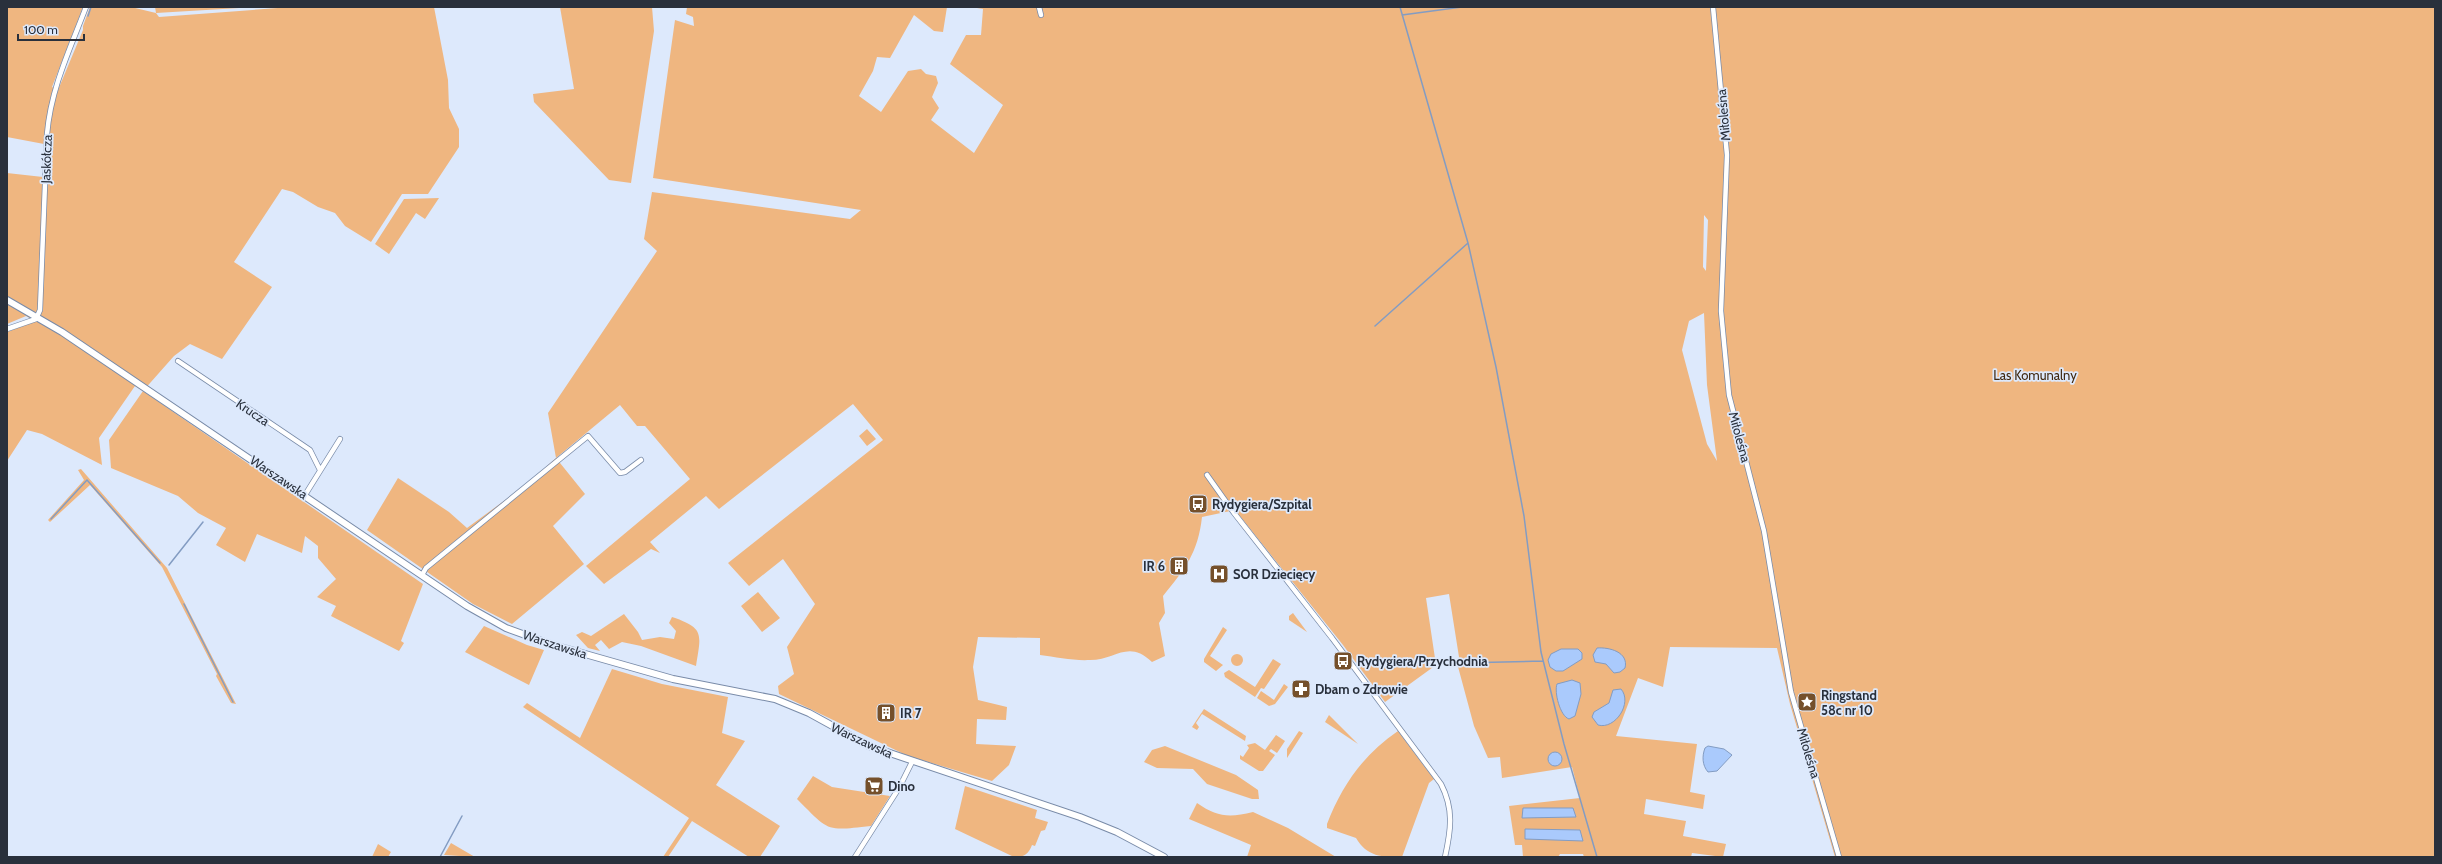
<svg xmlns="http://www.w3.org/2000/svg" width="2442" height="864" font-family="Cabin,sans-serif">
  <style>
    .green { fill: #efb680; fill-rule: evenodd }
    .water { fill: #aacafc; stroke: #839cc2 }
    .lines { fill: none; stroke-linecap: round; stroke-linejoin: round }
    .stream { stroke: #839cc2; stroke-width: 1.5 }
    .minor-casing { stroke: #798ba8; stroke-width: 6 }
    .major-casing { stroke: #798ba8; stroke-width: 8 }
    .minor { stroke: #fff; stroke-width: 4.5 }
    .major { stroke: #fff; stroke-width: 6 }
    .labels { text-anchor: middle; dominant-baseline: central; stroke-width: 3.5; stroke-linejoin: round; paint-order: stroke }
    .street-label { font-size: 13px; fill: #29303c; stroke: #dde9fc }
    .park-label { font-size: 13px; fill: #40280f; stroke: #dde9fc }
    .poi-label { font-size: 13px; font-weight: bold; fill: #29303c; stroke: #dde9fc; text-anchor: start }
  </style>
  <rect width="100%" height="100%" fill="#dde9fc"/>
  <path class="green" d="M7,7H83L52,87L58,90L83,30V26L90,7H131L156,13L155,7H257L156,13L159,17L291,7H434L448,80L449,108L459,129V147L428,194H402L371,242L345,226L335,213L318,207L293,192L282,189L234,262L272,287L222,359L190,344L174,356L143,391L423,584L401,641L404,643L399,651L331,616L336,606L317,597L336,579L318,558V546L305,536L302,553L257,534L245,562L216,545L226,528L198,513L178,496L111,468L109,440L143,391L135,386L99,438L102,465L42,434L27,430L7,461V332L35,321L26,316L7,324V173L43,177L44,144L7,137Z
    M560,7H652L654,31L631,183L609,180L534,102L533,94L574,89Z
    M687,7H947L943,32L934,31L914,15L890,58L877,57L873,71L859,96L881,112L908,71L921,69L926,74L936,76L938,83L932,97L939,108L931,120L974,153L1003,105L950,64L966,35H981L983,9L971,7H2435V857H1835L1790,704L1777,648L1670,647L1663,687L1638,678L1616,736L1697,744L1690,792L1705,795L1703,809L1646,799L1644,814L1686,821L1683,836L1726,844L1723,857L1692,853L1691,857H1584L1583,854H1560L1558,857H1523L1522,845H1515L1509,806L1580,798L1572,767L1502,778L1500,757L1488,758L1474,726L1457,663L1459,657L1449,594L1426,598L1436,665L1385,702L1343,645L1235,510L1202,517C1198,553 1185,569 1163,596L1165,613L1159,623L1165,656L1152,662C1128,639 1116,660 1090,660C1074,661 1056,657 1040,655V638L978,637L973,667L978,700L1007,707L1006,720L977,719L976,744L1016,746L1009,765L992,781L908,756L779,694L778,686L794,674L787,647L815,604L783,559L749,586L728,563L883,440L853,404L719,509L706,496L650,542L660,553L651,549L604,584L586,566L690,479L645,426H637L620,405L556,458L585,494L553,526L584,564L512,624L473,604L367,530L398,478L449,512L467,528L527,484L556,458L548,413L657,251L644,239L652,192L850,219L861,210L653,178L675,20L694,26L693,17L686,14ZM1704,215L1708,220L1706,271L1703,267ZM1704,313L1707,385L1717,461L1707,444L1682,350L1689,321Z
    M439,198L425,219L416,213L389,254L375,244L404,199Z
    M867,429L876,439L867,446L859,436Z
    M81,469L167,568L236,704L231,703L216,676L217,674L162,567L90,485L50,522L48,520L84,480L78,470Z
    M758,592L780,618L762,632L741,606Z
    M1293,613L1307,632L1289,620V616Z
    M624,614L638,632L642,640L660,637L674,639L676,631L669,623L672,617C705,628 701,634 696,666L641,646L622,642L609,649L601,640L595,645L600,651L588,648L576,635L582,632L591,636Z
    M484,626L527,645L544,650L529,685L465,652Z
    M1223,627L1227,630L1210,656L1223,665L1216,671L1204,662V659Z
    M1231 660a6 6 0 1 1 12 0a6 6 0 1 1-12 0Z
    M1273,659L1281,664L1264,689L1261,688L1255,697L1225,677L1224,673L1229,670L1255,687Z
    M612,669L662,684L728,697L722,733L745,741L716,785L780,826L760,857H749L692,821L668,857H663L689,818L523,707L527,703L580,738Z
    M1284,684L1288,687L1275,704L1269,706L1257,698L1261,691L1274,700Z
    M1204,709L1246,736L1245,741L1202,714L1196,723L1199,727L1197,730L1192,727Z
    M1329,715L1358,744L1325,722Z
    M1299,731L1303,733L1287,758V749Z
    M1398,731L1434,779L1429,783L1402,857C1382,857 1367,857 1356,838L1327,828V824C1342,785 1364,754 1398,731Z
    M1276,735L1285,741L1277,753L1271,749L1269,751L1275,755L1263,771H1259L1240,759V755L1243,757L1249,748L1247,745L1255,743L1265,750Z
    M1165,746L1236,775L1258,790L1259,799H1252L1207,784L1193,769L1157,768L1144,762L1152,750Z
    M813,776L832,787L890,796L871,826C825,831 830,832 797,799Z
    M965,786L1037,810L1035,818L1048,822L1045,830L1041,831L1035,846L1032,845C1028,855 1024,857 1014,857L955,829Z
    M1197,803C1217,817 1229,818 1253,812L1288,828L1336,857H1247L1251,845L1189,819Z
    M451,843L475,857L444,855Z
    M378,844L391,852L388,857H372Z"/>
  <path class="water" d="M1597,648C1609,647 1629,652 1625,668L1620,672L1614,673L1606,664L1595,662L1593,655Z
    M1561,649H1578L1582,653V659L1563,671H1556L1550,667L1548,660L1551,654Z
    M1572,680L1580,683L1581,694L1575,716L1569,719C1560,716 1554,692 1557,684Z
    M1621,689C1633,703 1615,730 1598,725L1592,717L1594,712L1609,703L1613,690Z
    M1708,746L1724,749L1732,755L1717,771L1708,772C1702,765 1702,756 1705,748Z
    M1548 759a7 7 0 1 1 14 0a7 7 0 1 1-14 0Z
    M1523,808H1573L1576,817L1522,818Z
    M1525,829L1580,830L1583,841L1525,839Z"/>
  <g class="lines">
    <path class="stream" d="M1400,7L1468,243L1496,367L1524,516L1541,652L1564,744L1597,857
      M1402,15L1462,7
      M88,16L91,7
      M1375,326L1468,243
      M51,519L87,480L160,563
      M169,565L203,522
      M184,604L233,702
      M1459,663L1543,661
      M440,857L462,816"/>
    <g class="minor-casing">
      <path id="minor" d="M1039,7L1041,15
        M1713,7L1727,155L1721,311L1729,395L1764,531L1791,692L1839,857
        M7,329L36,319L40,310L47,134C51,88 70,49 86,7
        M178,361L310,450L320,470
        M1207,475L1234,513L1332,638L1441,784C1454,809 1451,830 1445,857
        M305,495L340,439
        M422,575L426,568L588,436L620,473L625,472L641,460
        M855,857L899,788L912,762"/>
    </g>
    <g class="major-casing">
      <path id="major" d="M7,300L62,332L467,606L506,628L550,644L673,679L775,699L809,713L869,746L1080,817L1117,832L1164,857"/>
    </g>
    <use href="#minor" class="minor"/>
    <use href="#major" class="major"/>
  </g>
  <defs>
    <g id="bus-square" transform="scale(1)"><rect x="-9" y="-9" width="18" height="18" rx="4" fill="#75502b" stroke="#dde9fc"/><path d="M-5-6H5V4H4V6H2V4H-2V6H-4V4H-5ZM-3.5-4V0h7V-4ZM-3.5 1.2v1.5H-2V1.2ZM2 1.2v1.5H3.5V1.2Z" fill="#fff"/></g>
    <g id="building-square" transform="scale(1)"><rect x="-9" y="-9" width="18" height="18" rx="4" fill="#75502b" stroke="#dde9fc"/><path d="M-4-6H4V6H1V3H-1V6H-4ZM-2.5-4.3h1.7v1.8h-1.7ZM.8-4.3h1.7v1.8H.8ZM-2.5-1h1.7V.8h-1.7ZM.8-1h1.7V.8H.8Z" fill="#fff"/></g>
    <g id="hospital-square" transform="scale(1)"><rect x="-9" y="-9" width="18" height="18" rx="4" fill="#75502b" stroke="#dde9fc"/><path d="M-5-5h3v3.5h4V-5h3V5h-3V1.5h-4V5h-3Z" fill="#fff"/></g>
    <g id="pharmacy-square" transform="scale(1)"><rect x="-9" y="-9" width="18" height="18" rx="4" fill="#75502b" stroke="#dde9fc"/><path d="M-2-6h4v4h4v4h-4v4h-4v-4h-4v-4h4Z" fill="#fff"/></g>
    <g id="sight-square" transform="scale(1)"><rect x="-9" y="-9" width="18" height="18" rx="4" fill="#75502b" stroke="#dde9fc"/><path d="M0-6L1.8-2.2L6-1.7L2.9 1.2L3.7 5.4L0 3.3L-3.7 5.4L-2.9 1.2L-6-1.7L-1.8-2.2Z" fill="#fff"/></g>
    <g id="supermarket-square" transform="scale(1)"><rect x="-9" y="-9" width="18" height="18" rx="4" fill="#75502b" stroke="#dde9fc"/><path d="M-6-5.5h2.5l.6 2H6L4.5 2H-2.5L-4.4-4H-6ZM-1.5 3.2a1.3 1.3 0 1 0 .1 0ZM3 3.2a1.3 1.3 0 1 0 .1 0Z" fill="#fff"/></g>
  </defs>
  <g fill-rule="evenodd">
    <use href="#bus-square" x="1198" y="504"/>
    <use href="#building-square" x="1179" y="566"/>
    <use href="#hospital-square" x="1219" y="574"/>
    <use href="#bus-square" x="1343" y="661"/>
    <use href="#pharmacy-square" x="1301" y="689"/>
    <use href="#sight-square" x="1807" y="702"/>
    <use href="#building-square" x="886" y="713"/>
    <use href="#supermarket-square" x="874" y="786"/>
  </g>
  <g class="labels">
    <g class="street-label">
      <text transform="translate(1723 115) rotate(-95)">Miłoleśna</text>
      <text transform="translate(46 159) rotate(-88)">Jaskółcza</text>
      <text transform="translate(253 412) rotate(34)">Krucza</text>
      <text transform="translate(1740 437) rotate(75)">Miłoleśna</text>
      <text transform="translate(279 477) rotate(34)">Warszawska</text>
      <text transform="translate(555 644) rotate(18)">Warszawska</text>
      <text transform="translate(862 740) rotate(25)">Warszawska</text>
      <text transform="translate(1809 753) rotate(73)">Miłoleśna</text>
    </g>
    <g class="park-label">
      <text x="2035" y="375">Las Komunalny</text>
    </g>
    <g class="poi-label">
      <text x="1212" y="504">Rydygiera/Szpital</text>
      <text x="1165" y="566" text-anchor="end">IR 6</text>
      <text x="1233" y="574">SOR Dziecięcy</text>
      <text x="1357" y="661">Rydygiera/Przychodnia</text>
      <text x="1315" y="689">Dbam o Zdrowie</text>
      <text x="1821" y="695">Ringstand<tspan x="1821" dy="15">58c nr 10</tspan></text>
      <text x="900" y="713">IR 7</text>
      <text x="888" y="786">Dino</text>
    </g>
  </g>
  <rect width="2442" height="864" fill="none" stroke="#29303c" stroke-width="16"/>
  <path d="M18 34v6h66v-6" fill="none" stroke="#29303c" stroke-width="2"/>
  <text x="24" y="34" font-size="12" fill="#29303c" stroke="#dde9fc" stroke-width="3" paint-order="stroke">100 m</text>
</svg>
